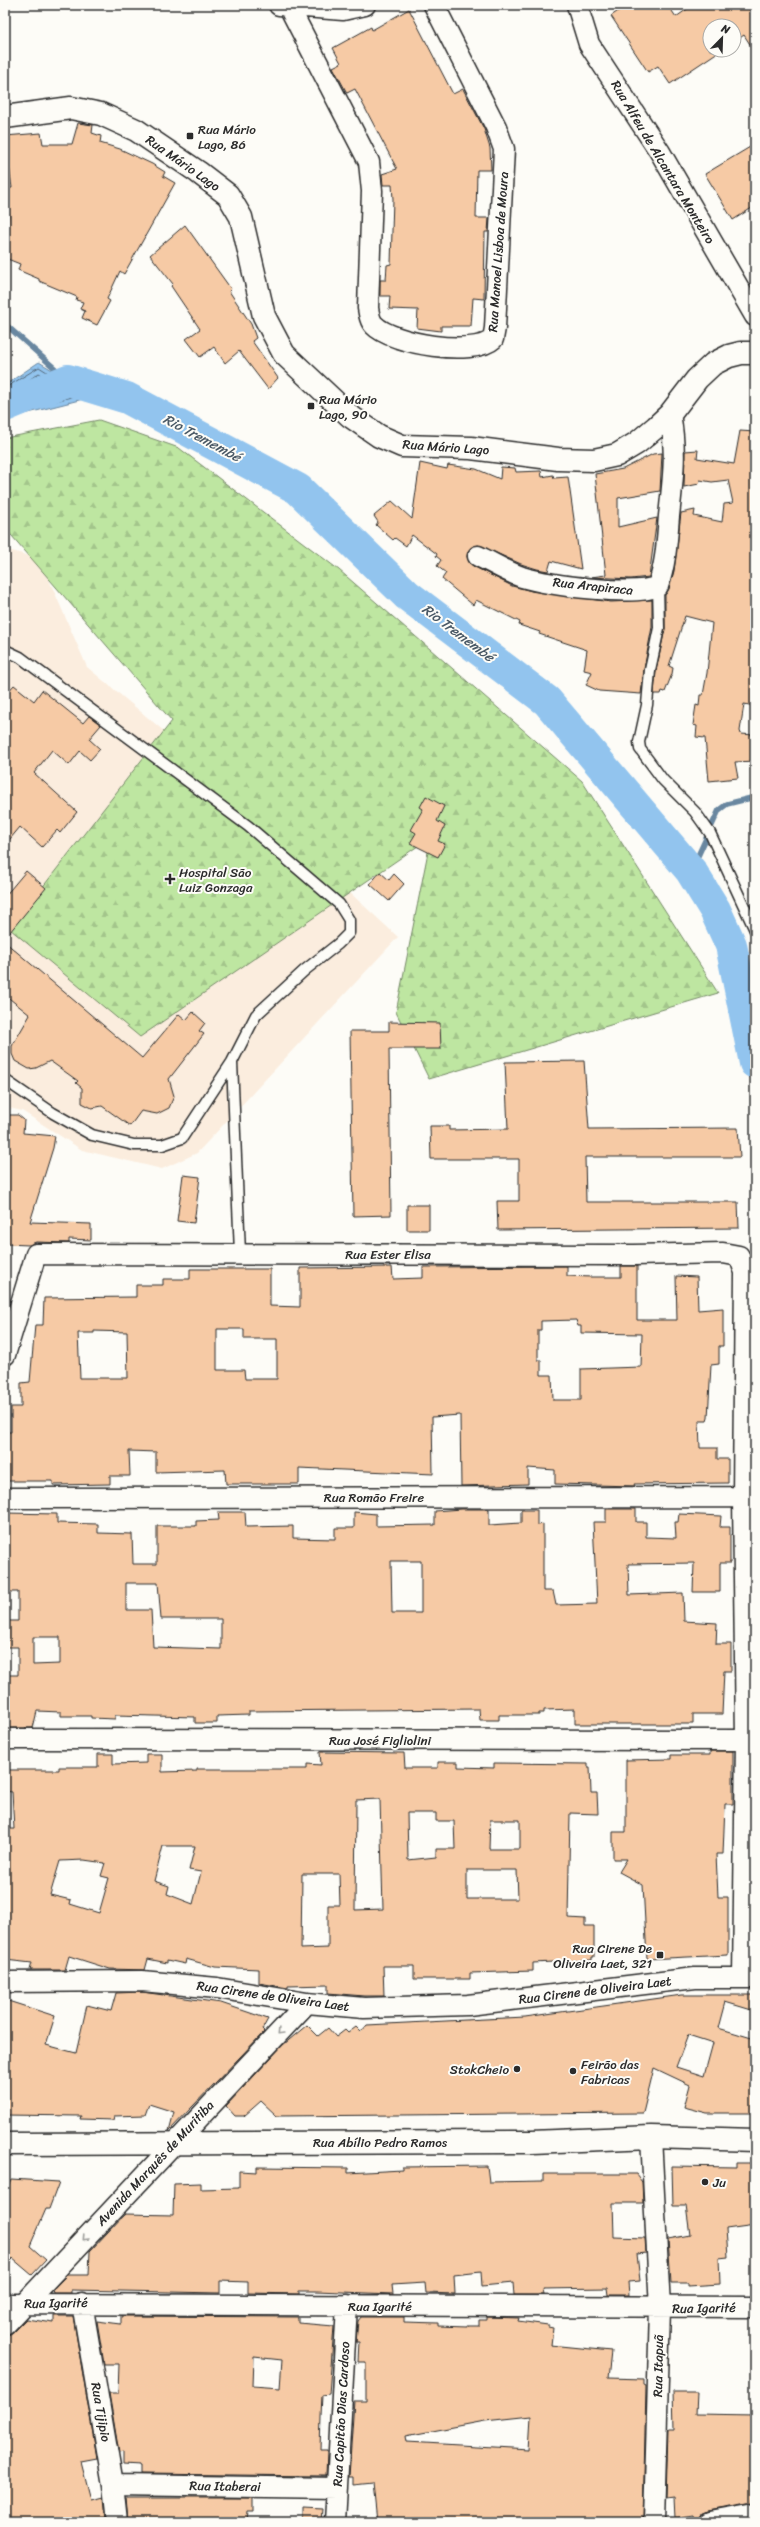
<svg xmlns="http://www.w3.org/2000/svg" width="760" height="2527" font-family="Sriracha,sans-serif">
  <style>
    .built { fill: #fbedde }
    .forest { fill: url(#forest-firs); stroke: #748866 }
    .water { fill: url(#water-ripples); stroke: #6987a0 }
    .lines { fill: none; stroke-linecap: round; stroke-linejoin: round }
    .shore { stroke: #546879; stroke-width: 1 }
    .stream { stroke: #6987a0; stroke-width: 5.5 }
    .river { stroke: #92c4ee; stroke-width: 32 }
    .building { fill: #f6caa5; stroke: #2b2b2b; fill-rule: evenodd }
    .service-casing { stroke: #2b2b2b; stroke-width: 13 }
    .minor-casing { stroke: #2b2b2b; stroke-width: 23 }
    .tertiary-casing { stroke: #2b2b2b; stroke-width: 25 }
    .primary-casing { stroke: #2b2b2b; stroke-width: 25 }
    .service { stroke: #fdfcf7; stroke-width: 10 }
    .minor { stroke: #fdfcf7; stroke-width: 20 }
    .tertiary { stroke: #fdfcf7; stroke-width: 22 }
    .primary { stroke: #fdfcf7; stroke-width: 22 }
    .oneway { stroke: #9e9e9b }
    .poi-dot { fill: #2b2b2b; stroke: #fdfcf7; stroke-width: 1.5 }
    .labels { text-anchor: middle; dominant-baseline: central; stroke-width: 4; stroke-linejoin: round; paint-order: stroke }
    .poi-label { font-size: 13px; fill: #2b2b2b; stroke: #fdfcf7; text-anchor: start }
    .street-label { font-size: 13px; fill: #2b2b2b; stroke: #fdfcf7 }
    .water-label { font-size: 14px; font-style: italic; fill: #4a5966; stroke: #fdfcf7 }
  </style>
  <defs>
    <pattern id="forest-firs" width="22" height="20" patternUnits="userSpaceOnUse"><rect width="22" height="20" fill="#bee6a1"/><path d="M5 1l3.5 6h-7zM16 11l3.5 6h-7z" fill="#a3c58b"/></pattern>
    <pattern id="water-ripples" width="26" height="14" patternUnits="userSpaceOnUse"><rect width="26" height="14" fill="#92c4ee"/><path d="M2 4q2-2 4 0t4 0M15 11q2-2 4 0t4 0" fill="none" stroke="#779fc1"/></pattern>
  </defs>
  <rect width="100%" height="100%" fill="#fdfcf7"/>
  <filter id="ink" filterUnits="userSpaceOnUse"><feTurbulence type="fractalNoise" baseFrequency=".025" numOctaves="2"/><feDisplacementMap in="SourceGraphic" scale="8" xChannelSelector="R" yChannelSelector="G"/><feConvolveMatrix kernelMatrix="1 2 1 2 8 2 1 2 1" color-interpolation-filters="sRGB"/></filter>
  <g filter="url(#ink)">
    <path class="built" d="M5,549L40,559L87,667L272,821L398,937L197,1153L162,1169L82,1150L22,1111L5,1107Z"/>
    <path class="forest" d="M99,420L179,448L339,570L582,781L718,993L429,1079L396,1012L431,837L140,1037L10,929L172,721L5,528V438Z"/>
    <path class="water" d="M39,362L95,396L5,419V385Z"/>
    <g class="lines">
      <path class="shore" d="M39,380L53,388V391L12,401L13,398Z
        M5,388L39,367L82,394L5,415
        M5,393L11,392L39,373L69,392L5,410"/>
      <path class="stream" d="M5,324L68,380
        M691,871L719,810L727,804L755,797"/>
      <path class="river" d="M5,406L68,380L127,398L298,489L407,595L547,701L691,871L715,910L731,945L755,1063"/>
    </g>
    <path class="building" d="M627,5H668L676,17L693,5H755V52L744,35L734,42V26H710V50H721L670,84L658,66L648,72L611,16Z
      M409,9L453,94L463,89L484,129L490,148L491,170H477L476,218H489L488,232H485L484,299L473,298L471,326H441V331L417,328L418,310L389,309L390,296H380V280H386L387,265L391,264L393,199L392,185H383L382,174L397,169L355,89L347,93L333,67L341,63L333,48L371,27L372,30Z
      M78,123L93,125L92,133L101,136L100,143L120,149L152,164L165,172L163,176L175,183L124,274L120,271L107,299L110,301L97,325L82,318L85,311L80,309L83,302L76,300L77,297L39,281V279L18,270L20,264L5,258L9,213L5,212V188H12L5,136L41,133L43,144H72Z
      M755,144V206L733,220L705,174Z
      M185,225L231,289L229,291L251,324L256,338L252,341L278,378L268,389L239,351L225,363L214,347L200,357L186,339L200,329L171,286L173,284L150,255Z
      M740,431L755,432V706L744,704L740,731L741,734L755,735V761L735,762L738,778L709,781L705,738L696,737L697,726L693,725L696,705L699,706L700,695H703L707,673L712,623L685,616L669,666L673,668L672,674L665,692L662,691L661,694H654L656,671L665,629V595L669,589L674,571L681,513L695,510L694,516L722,522L724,504L733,503L728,480L712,482L700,480L699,484L684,487L685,451L698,450L697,458L734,464Z
      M662,453L660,491L618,498V527L657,518L649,577L631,579L591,577L606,575L595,474L623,469L653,454Z
      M420,463L447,469L448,465L476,469L500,479L501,467L515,468L516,472L541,471L542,477L553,475L554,478L568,477L581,569L551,561L548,571L537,569L521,564L478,545L468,551L467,557L473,566L512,586L532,591L611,602L652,600V627L644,669L641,694L599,691L586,685L592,672L584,670L587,650L539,634L540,632L519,625L520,622L476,600L473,605L442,579L446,573L437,566L441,560L436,556L437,554L412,535L406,546L395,538L393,540L376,525L378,522L374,516L392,501L412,519Z
      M14,685L34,701L42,690L83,723L89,716L101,725L89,739L100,749L90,760L80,751L69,765L52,750L34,773L77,812L60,833L57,830L42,847L20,827L5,845V695Z
      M426,796L444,806L437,821L445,826L438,841L445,844L438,857L410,843L416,833L411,830L423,809L420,807Z
      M26,871L46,888L5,938V896Z
      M380,872L389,880L394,874L404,884L389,901L370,884Z
      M5,942L142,1058L179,1014L186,1020L193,1012L205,1023L199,1031L204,1034L169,1079L174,1096L169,1108L157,1114L141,1111L130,1126L102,1106L92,1108L82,1103V1088L76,1083L78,1081L50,1061L36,1068L29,1069L15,1061L12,1054V1046L30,1015L5,995Z
      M389,1022L440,1023L441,1049H389L391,1215L353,1216L350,1031H389Z
      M584,1061L589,1129L738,1128L740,1157H585L586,1202H738L739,1228L498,1230L497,1201H519V1159H431L430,1126H449V1130L508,1129L505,1062Z
      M5,1115H18L24,1120L23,1133L55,1136L53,1148L30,1222L91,1224V1240L69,1239V1243L36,1242L29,1245L5,1244Z
      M183,1175L200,1177L194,1223L177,1221Z
      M407,1205H429V1230H407Z
      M567,1266V1276L591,1277H621V1266H637V1320H677L676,1276L697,1277L698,1310L723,1308V1346H719V1364L711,1365L708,1418L707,1421H699L700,1448H717V1459H728V1483L634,1484L635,1486L555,1484V1470L528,1468V1484L461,1486L460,1415L432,1417L433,1474L299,1468V1484H226L225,1470L156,1472V1452L129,1451L130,1476H110V1484L53,1485V1481H5V1432H11V1407H21V1383L30,1382L35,1325H43L44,1298L136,1297V1285H163V1279H190V1269H270V1306L300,1307V1268L392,1267L393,1279L423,1278V1267ZM576,1320L578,1326H581V1333L642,1334L641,1367L581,1369V1400H553L552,1375H541V1360H538V1330H541V1321ZM217,1329H244V1339H277V1379H245L244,1370H217ZM94,1331L127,1332L128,1378H80L78,1333H94Z
      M461,1509H489V1525L521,1523V1510H537V1525L543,1524V1591H553L556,1605L597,1604L593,1522H606V1509H636V1522H646V1537L676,1538L675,1522H678L679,1514L721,1516L720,1527H730V1563H720V1592H693L694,1563L628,1564L629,1595L683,1593L684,1621L717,1623L716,1644H731V1671H724L722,1714H693V1724H575V1709L544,1710V1713H539V1715H499V1720H480L479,1709L249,1711V1715L217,1716V1723H195V1717L115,1715V1719L91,1718V1716H61V1712L37,1711L33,1728H5V1675H18V1647H5V1621H18V1592H5V1513L57,1514V1523L98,1524V1533L132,1534L133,1564H157V1526H196V1521L219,1520L218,1512H245L246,1527L293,1526V1538L335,1539V1528H354V1512L376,1514V1526L435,1525V1511ZM391,1561H421V1613H392ZM126,1583H158L161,1619H221V1649L153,1647L151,1610H126ZM33,1637H60V1664L33,1665Z
      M710,1751H733V1804H725L723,1854H716L718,1897H728V1955L647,1959L643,1885L619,1872L627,1859H613V1832H626V1760L671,1759V1755H710Z
      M320,1752L404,1753L405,1768H438V1762H458V1767L494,1768V1763L588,1764V1767H590L591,1793H597L598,1814L570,1813L568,1918L585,1919V1926H594V1957H592V1960L533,1963V1971L470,1973V1979H414V1966H383L384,1996H364L328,1993V1985L288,1986V1988L259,1983V1969L215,1967L186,1959L185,1964L167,1960V1963L148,1959L145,1970L110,1969L69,1956L65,1970H30L32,1963L5,1960V1829H14L12,1792L5,1791V1770H59V1767H98V1754H113V1764L146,1763V1754H162V1772L197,1771V1769H307V1764L321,1765ZM380,1799L383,1909L355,1910L356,1800ZM407,1813H436V1821H454L455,1849H436V1857L408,1860ZM490,1820H520V1849H489ZM163,1846H195L189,1870L201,1872L193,1904L167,1894L169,1886L154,1881ZM84,1860L105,1863L101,1876L109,1878L99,1913L70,1904L71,1900L50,1895L60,1861ZM467,1870H517L518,1899H467ZM302,1874H339L340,1905H328V1948L301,1949Z
      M142,1992L221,2003L268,2019L262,2030L264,2032L169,2131L174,2112L149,2104L145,2115L114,2116L113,2120L80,2119L81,2116L5,2115V2000L55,2016L46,2045L76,2053L87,2005L111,2011L116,1993Z
      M682,1995H755V2011L725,2002L718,2028L755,2039V2113H707L684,2107L690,2085L654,2068L643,2113L277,2116L261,2101L244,2116H235L226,2106L283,2045L307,2025L318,2036L328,2028L336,2037L345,2030L348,2033L356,2027L361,2032L367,2025L525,2017ZM688,2035L713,2043L704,2076L676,2067Z
      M736,2163H755V2225L726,2229L728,2257L719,2258L720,2284L688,2286V2283H671L668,2239L690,2235L686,2206H673L672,2166L736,2167Z
      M487,2166L489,2182L543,2181V2174H636L642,2182L643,2203H613L614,2237L645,2238L646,2253L637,2254L640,2281L628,2282L629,2295H608L607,2288L543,2289L544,2295H514L513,2283L482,2286L481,2272L454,2275L455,2294L426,2293L425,2283L392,2285L393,2294L316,2291H299V2294L248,2293V2282L220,2281V2293L71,2290V2293H53L52,2290L67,2275H89L90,2251L125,2214L173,2215L174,2184L201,2183V2189L239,2188V2171L257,2172V2167L348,2168V2173L402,2170V2167Z
      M11,2179L59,2182L49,2209H46L30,2246L46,2260L32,2275L12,2258L5,2275V2193Z
      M54,2316H73L97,2458L81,2461L91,2500L103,2497L105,2522H5V2336L13,2332L26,2319L54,2323Z
      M121,2316L298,2317V2323L334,2326L329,2394L322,2395L321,2416L320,2450H327L326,2476L140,2474V2466L123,2465V2452L119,2453L109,2393H118L119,2364H104L97,2321L121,2324ZM254,2357L282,2360L280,2388L253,2386Z
      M361,2317H404V2322L438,2323V2326L467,2327V2325H479V2320H487V2317L519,2318L518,2321L548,2325V2327L553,2328L551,2345L611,2351L608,2378L644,2379V2385L646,2386L643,2522H377L373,2483L353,2485V2477H349L354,2401H366V2362H358L359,2342H356L358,2321ZM531,2416L529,2449L407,2442L406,2436L485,2421Z
      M673,2392H697L696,2414L755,2415L753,2503L708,2511L702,2513L699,2522H695L694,2515L675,2518L674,2498L666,2499L668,2429H674Z
      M126,2498H253V2512H247L246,2522H128Z
      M303,2508L322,2509L321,2522H303Z"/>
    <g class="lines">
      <g class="service-casing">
        <path id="service" d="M658,586L659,628L650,670L647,705L639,742L640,749L663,780L695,812L710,833L755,930
          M5,650L20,657L248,826L339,904L349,920V933L338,944L305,970L256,1015L232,1062L182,1138L162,1145H134L92,1135L53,1113L5,1080
          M232,1062L240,1253"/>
      </g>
      <g class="minor-casing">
        <path id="minor" d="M279,5L343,10L365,5
          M577,5L589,44L660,152L755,316
          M289,7L369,162L372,191L368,308C369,314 370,321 374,325C392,344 474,357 493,339L495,328L504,149L496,127L434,5
          M478,556C493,563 507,572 522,577C548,585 636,597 658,586C666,563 667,540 669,516C673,478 677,452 670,414
          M5,1355L36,1254L634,1255L723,1253L739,1256L745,1272L743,1497L746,1740L743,1978
          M5,1498L743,1497
          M5,1739L755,1740
          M5,1982L142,1981L217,1988L307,2003L364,2008L468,2005L695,1978H755
          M651,2137L660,2308L654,2522
          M82,2303L113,2485L117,2522
          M5,2304L755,2307
          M5,2324L307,2003
          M113,2485L337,2488
          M335,2522L347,2305
          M710,2522L755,2514"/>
      </g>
      <g class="tertiary-casing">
        <path id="tertiary" d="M5,117L71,108L101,114L136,130L198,172L228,195L241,217L264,316L284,354L350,416L379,436L402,446L471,448L558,459L594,460L617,455L637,443L656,427L670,414L697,379L713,364L729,356L741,353H755"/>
      </g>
      <g class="primary-casing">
        <path id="primary" d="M5,2144L532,2142L651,2137L755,2140"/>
      </g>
      <use href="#service" class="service"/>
      <use href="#minor" class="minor"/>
      <use href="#tertiary" class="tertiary"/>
      <use href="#primary" class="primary"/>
    </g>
    <defs><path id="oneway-chevron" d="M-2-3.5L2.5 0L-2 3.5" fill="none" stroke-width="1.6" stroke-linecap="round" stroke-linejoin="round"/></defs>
    <g class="oneway">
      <use href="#oneway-chevron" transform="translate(280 2032) rotate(134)"/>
      <use href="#oneway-chevron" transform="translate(85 2238) rotate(133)"/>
    </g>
  </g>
  <g class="poi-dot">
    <rect x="186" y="132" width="8" height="8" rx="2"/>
    <rect x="307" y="402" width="8" height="8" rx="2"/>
    <path d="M168 873h4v4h4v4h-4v4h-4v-4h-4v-4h4z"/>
    <rect x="656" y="1951" width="8" height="8" rx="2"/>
    <circle cx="517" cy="2069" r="4"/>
    <circle cx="573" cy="2071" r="4"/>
    <circle cx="705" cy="2182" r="4"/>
  </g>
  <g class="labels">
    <g class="poi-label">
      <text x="198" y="129">Rua Mário<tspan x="198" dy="15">Lago, 86</tspan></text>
      <text x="319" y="399">Rua Mário<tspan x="319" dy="15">Lago, 90</tspan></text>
      <text x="179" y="872">Hospital São<tspan x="179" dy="15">Luiz Gonzaga</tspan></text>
      <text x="652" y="1948" text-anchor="end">Rua Cirene De<tspan x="652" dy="15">Oliveira Laet, 321</tspan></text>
      <text x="581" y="2064">Feirão das<tspan x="581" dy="15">Fabricas</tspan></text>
      <text x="509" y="2069" text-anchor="end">StokCheio</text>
      <text x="713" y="2182">Ju</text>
    </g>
    <g class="street-label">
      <text transform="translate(663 162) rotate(59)">Rua Alfeu de Alcantara Monteiro</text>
      <text transform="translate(183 163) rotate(35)">Rua Mário Lago</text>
      <text transform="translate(498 252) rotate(-86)">Rua Manoel Lisboa de Moura</text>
      <text transform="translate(446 447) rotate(4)">Rua Mário Lago</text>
      <text transform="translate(593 586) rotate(6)">Rua Arapiraca</text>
      <text x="388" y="1254">Rua Ester Elisa</text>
      <text x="374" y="1497">Rua Romão Freire</text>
      <text x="380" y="1740">Rua José Figliolini</text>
      <text transform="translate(595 1990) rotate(-7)">Rua Cirene de Oliveira Laet</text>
      <text transform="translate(273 1996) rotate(8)">Rua Cirene de Oliveira Laet</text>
      <text x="380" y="2142">Rua Abílio Pedro Ramos</text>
      <text transform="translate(155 2163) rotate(-47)">Avenida Marquês de Muritiba</text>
      <text transform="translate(56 2303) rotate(-1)">Rua Igarité</text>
      <text x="380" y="2306">Rua Igarité</text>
      <text transform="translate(704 2308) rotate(-1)">Rua Igarité</text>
      <text transform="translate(658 2366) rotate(-89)">Rua Itapuã</text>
      <text transform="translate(101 2412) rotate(80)">Rua Tijipio</text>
      <text transform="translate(341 2414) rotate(-87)">Rua Capitão Dias Cardoso</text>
      <text transform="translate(225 2486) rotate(1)">Rua Itaberai</text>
    </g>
    <g class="water-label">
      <text transform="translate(202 438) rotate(28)">Rio Tremembé</text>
      <text transform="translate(458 633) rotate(37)">Rio Tremembé</text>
    </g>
  </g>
  <rect width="760" height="2527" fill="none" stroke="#fdfcf7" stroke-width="20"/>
  <rect x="10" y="10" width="740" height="2507" fill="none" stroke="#2b2b2b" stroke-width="1.5" filter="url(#ink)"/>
  <g transform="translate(722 38) rotate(23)"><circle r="19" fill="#fdfcf7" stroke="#a9a8a5"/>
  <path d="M0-3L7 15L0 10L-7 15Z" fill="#2b2b2b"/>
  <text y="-6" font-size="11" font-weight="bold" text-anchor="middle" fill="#2b2b2b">N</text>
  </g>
</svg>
